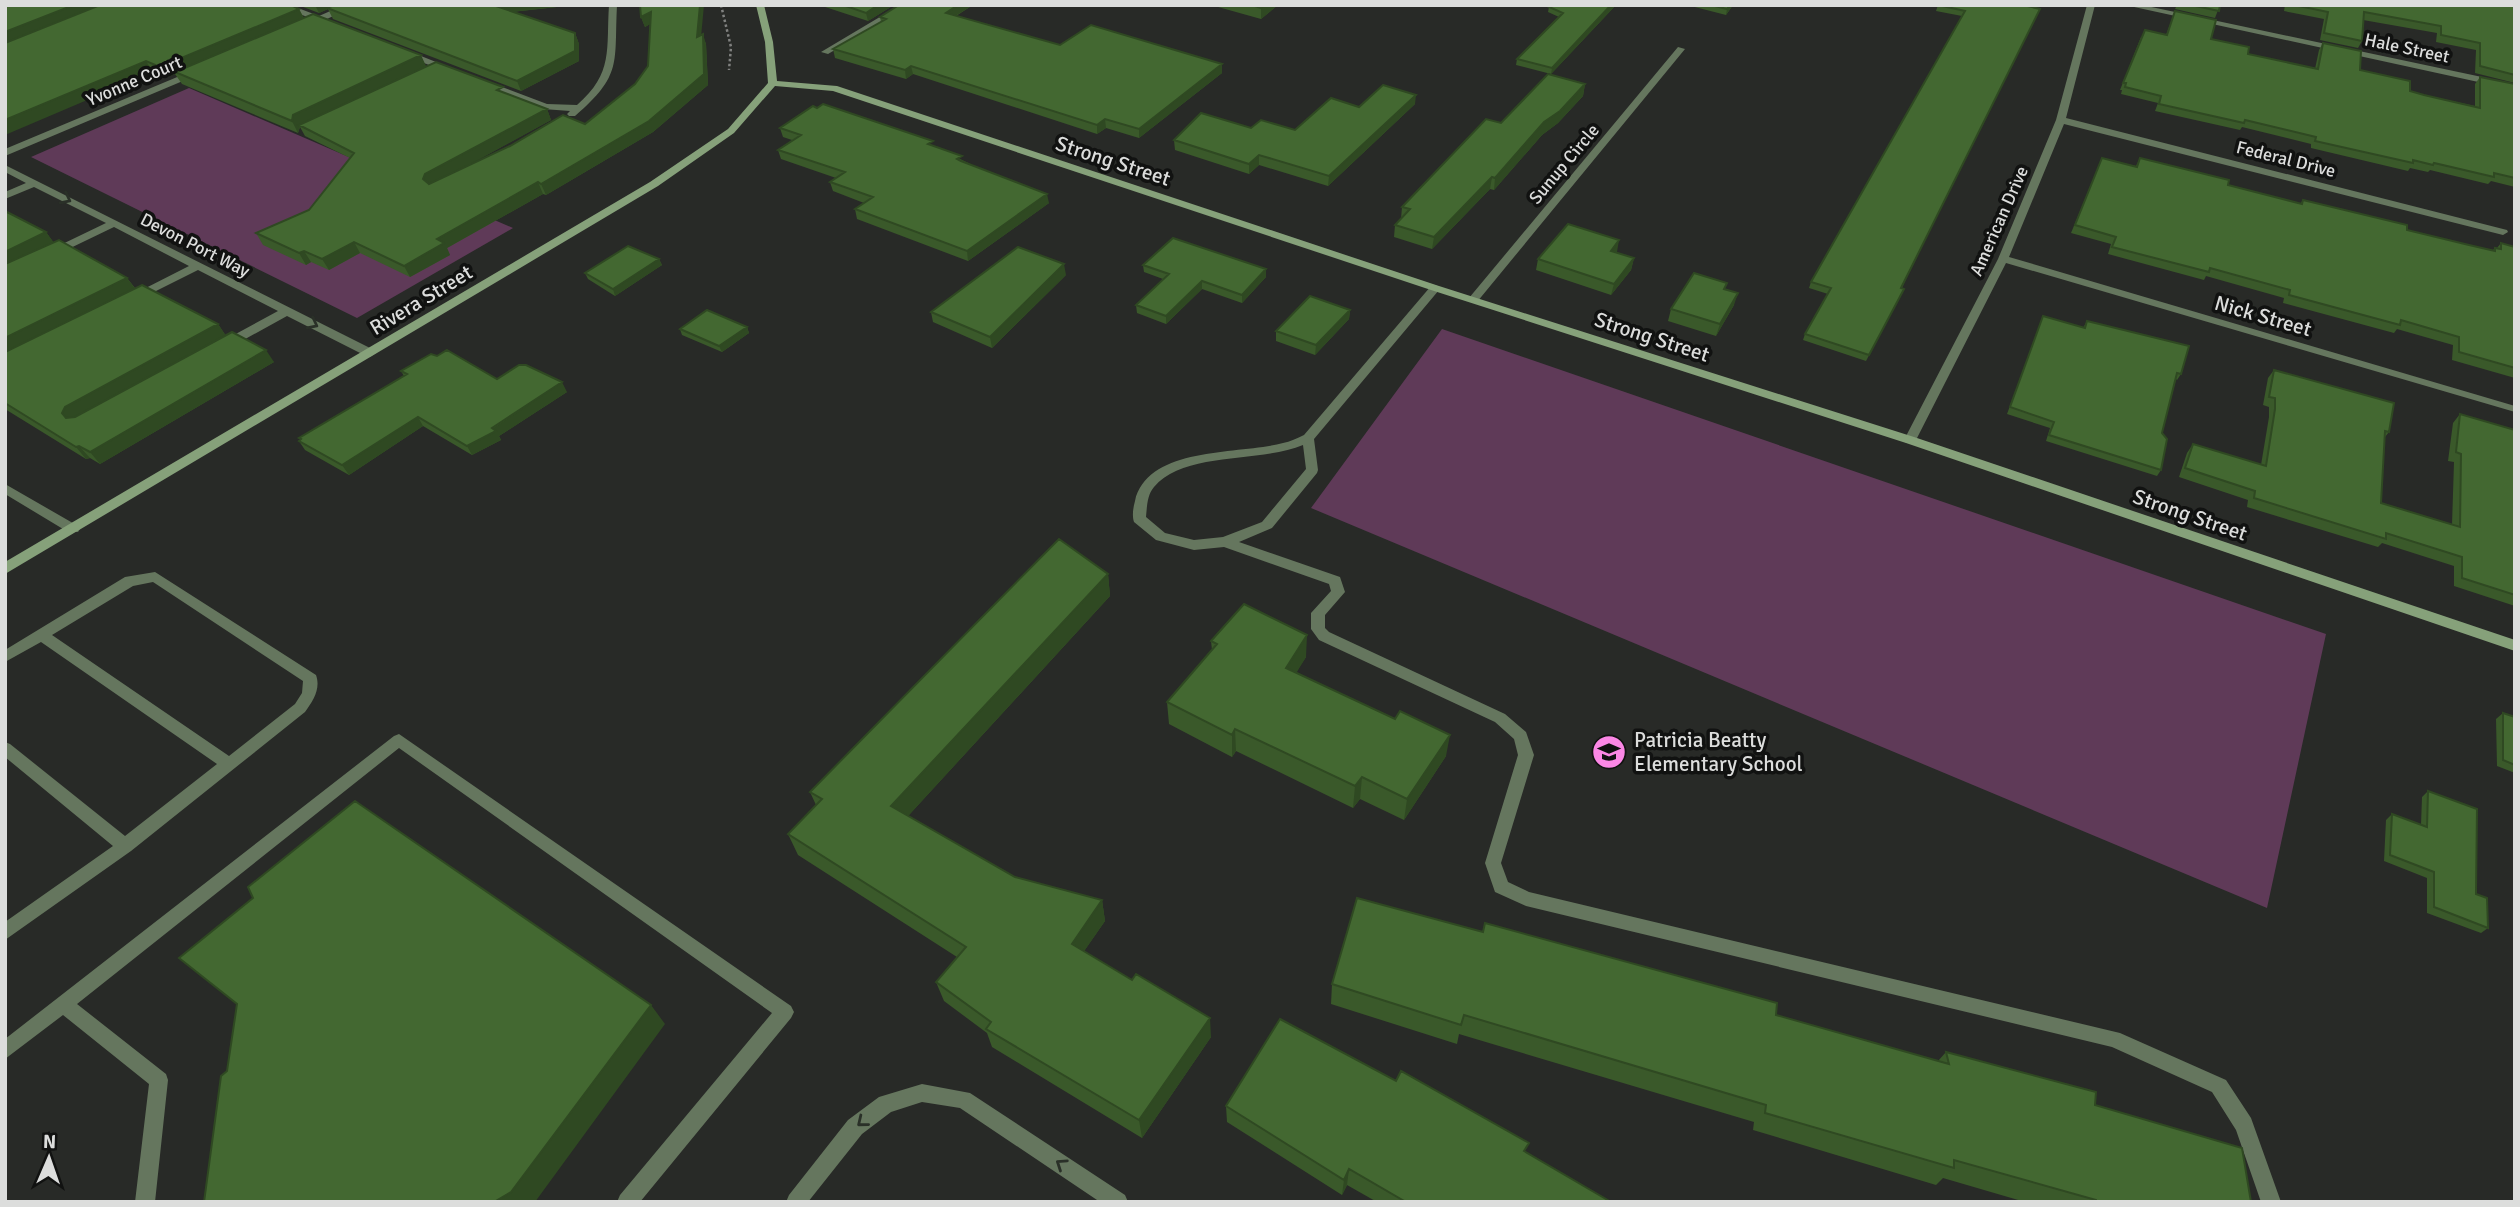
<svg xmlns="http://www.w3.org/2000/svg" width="2520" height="1207" font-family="Signika,sans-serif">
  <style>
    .green { fill: #5f3a58 }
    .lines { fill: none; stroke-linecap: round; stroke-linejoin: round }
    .path { stroke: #818280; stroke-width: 2.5; stroke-dasharray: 2.5 2.5; stroke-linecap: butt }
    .lane { fill: #65765e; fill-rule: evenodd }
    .street { fill: #65765e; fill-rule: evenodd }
    .secondary { fill: #86a17a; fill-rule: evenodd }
    .wall { fill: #3a592a }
    .shaded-wall { fill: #2f4922 }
    .building { fill: #436831; stroke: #2f4922; stroke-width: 2 }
    .oneway { stroke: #2a3028 }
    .labels { text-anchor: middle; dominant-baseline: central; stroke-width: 7; stroke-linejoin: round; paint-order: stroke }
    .far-street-label { font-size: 18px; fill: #dcdddc; stroke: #111211 }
    .street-label { font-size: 21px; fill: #dcdddc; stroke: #111211 }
    .poi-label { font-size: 21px; fill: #dcdddc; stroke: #111211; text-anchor: start }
  </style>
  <rect width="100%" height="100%" fill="#282a27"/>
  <path class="green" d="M189,88L513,228L357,318L31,157Z
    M1442,329L2326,634L2267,908L1311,508Z"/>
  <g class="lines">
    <path class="path" d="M721,5L731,47L729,70"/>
    <path class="lane" d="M1435,285L1441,288L1439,290L1314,439L1318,470L1317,473L1272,528L1239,542L1340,577L1345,592L1325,615V628L1329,632L1505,714L1526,732L1534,755L1501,863L1508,882L1529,892L2120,1033L2226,1080L2251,1118L2281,1202H2261L2236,1130L2212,1092L2112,1047L1526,906L1495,892L1485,863L1518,755L1514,739L1495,722L1319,640L1311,629V613L1331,591L1329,584L1224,547L1194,550L1156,540L1134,522C1132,516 1133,508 1135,501C1148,445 1240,455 1283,443C1290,442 1297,438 1304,435L1431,286ZM1303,445L1306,469L1262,522L1223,537L1194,540L1165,533L1146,517C1147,507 1147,495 1154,487C1184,451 1261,463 1303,445Z
      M5,484L78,526L80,529L78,532H68L5,494Z
      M155,572L316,675C321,689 313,701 305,712L131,851L5,940V922L113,846L5,757V742L10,744L125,836L217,764L41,642L5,662V650L125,577ZM153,582L303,681L302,693L295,704L229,756L52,635L133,586Z
      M399,734L791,1006L794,1012L791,1018L640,1202H617L620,1195L772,1013L399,748L77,1004L166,1074L168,1080L155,1202H135L149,1084L63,1015L5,1059V1039L394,736Z
      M922,1084L970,1093L1125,1195L1128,1202H1100L960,1108L922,1102L891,1112L862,1134L808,1202H786L789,1195L848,1120L879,1097Z"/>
    <path class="street" d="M278,5H290L319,16L344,5H356L327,19V23C323,24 306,27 303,27V23L312,19Z
      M609,5H617C614,63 623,75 575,116H569L567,114L570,111L543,109L481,84L489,82L547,104L577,105C614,73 606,49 609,5Z
      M900,5H911L828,54L821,52Z
      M2087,5H2095L2066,118L2507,230L2508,232L2503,235L2064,124L2009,257L2515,406V412L2006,263L1916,440L1914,443H1906L1904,440L1998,259L2056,120Z
      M2125,5H2142L2515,84V90Z
      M1678,47L1685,49L1477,302H1469V298Z
      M405,52H411L456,70L448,72L405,56Z
      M194,70L199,73L197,75L5,156V149Z
      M5,165L374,350L376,353L370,357L366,356L287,316L229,348H221V342L278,311L198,270L138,300H130V296L189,266L114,227L58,254H50V250L106,223L34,187L5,199V192L26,183L5,172Z"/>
    <path class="secondary" d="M756,5H764L773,42L777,81L837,86L1439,286L1914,437L2515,640V651L1906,443L1431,290L833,91L775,86L734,133L658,186L5,574V562L650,182L728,129L768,83L765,42Z"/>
  </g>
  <path class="wall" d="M5,5L299,9L304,18L426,66L547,109L551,120L468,165L585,124L635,84L648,66L650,24L645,27L641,17L702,35L706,44L708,85L653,132L546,195L543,194L447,248L450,255L410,277L360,253L329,270L311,262L306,265L263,245L256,233L309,210L350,158L305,136L300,127L298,133L182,84L175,74L167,77Z
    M298,5H575L512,12L575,33L579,44V61L521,91L333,19L328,9L319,13Z
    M819,5H894L868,21Z
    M973,5L956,16L1060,45L1222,73L1139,138L1106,128L1097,134L913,74L906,79L835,58L833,49L881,22L880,17Z
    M1211,5H1278L1261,19Z
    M1553,5H1616L1551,74L1516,65L1517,59L1559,17L1548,12L1549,7Z
    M1687,5H1733L1726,15Z
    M1938,5H2023L1902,288L1901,295L1866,361L1803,340L1805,334L1828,294L1809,288L1811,282L1962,16L1936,11Z
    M2177,5H2220L2215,18L2175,9Z
    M2285,5H2515V83L2475,73L2476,50L2436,42L2437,33L2363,20L2362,41L2358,48L2320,40L2324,19L2284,11Z
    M2175,11L2211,39L2248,54L2315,69L2319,50L2323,43L2360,70L2410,91L2424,95L2475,106V84L2480,77L2515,84V187L2491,181L2488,184L2430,170L2428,172L2410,168L2408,171L2311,148V144L2242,127L2240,130L2155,111L2158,103L2121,94L2122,90H2120L2141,37L2166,35Z
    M1585,84L1583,96L1558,123L1542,135L1494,190L1490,189L1432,249L1394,237L1395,225L1401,219L1402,207L1501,123Z
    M1415,104L1328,186L1259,165L1249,174L1175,150L1174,140L1251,128L1295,130L1359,107Z
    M780,128L934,146L1049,203L968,261L857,219L855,209L864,203L833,191L830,182L836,178L781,159L778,150L792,140L783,137Z
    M2102,158L2136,166L2140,158L2228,185L2300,204L2303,200L2407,230L2469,245L2493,250L2495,248H2497L2501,243L2515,247V378L2452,360L2453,345L2397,329L2394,333L2283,303L2284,298L2206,276L2204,280L2108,254L2111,244L2071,233Z
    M5,211L46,232L53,242L127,278L135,288L218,324L226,336L274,362L100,464L90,458L86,459L5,409Z
    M1634,258L1631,270L1611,295L1536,270L1538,259Z
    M659,259L662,265L615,296L588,279L585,273Z
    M1143,265L1266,277L1242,303L1202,289L1166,324L1137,313L1136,305L1163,279L1144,272Z
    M1066,275L992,348L933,322L931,312Z
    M1725,289L1734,305L1716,336L1668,321L1671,309Z
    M1350,310L1349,319L1315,355L1276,341V331Z
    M2043,316L2083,328L2087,321L2181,374L2177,380L2176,379L2162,433L2161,470L2157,476L2046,441L2050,428L2007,414Z
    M747,327L749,333L722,352L682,335L680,329Z
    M2274,370L2389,432L2385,437L2381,503L2452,525L2454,462L2448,461L2453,423L2460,414L2515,430V606L2454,586V566L2382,543L2378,547L2247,507L2248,500L2179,477L2187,453L2193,444L2261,465L2269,417V407L2263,405L2268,378Z
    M401,371L497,379L567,392L499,436L501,440L472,455L423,426L349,475L305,450L299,441L300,440L299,438L404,376Z
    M1108,574L1110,596L908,816L1015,877L1102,900L1105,921L1084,951L1211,1037L1142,1138L992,1047L987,1033L944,1001L936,982L957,957L798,855L788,834L816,805L810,792Z
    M1211,641L1306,657L1296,672L1446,756L1404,820L1360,799L1353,808L1236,751L1232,757L1169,724L1167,702L1212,650Z
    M2503,713L2515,717V773L2497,766L2496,719Z
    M2428,791L2476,894L2488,928L2481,933L2427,913V878L2384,861L2386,820L2392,814L2421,825L2422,797Z
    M1332,984L1776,1015L1938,1061L1946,1052L2095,1105L2251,1202H2025L1943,1178L1936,1185L1753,1130L1754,1122L1459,1034L1457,1044L1331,1004Z
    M1226,1106L1525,1152L1611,1202H1377L1347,1185L1342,1195L1227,1122Z"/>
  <path class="shaded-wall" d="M74,5H108L5,45V32Z
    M315,5H337L319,13Z
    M489,5H575L492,14Z
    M700,5H704L700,48L697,37Z
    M878,5H894L868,21L866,13Z
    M958,5H973L947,21L946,13Z
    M1264,5H1278L1261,19V8Z
    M1611,5H1616L1551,74L1552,68Z
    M1730,5H1733L1726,15L1727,9Z
    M299,9L304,19L175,72V74L167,77L160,67Z
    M651,12L654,22L645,27L641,17Z
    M575,33L579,44V61L521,91L517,81Z
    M703,34L706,44L708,85L653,132L546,195L541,184Z
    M421,55L426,66L299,125L300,127L298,133L292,121L293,115Z
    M146,61L153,72L5,135V120Z
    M1222,64V73L1139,138V129Z
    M911,66L913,74L906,79L905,70Z
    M1585,84L1583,96L1558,123L1542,135L1494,190L1495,178L1544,122Z
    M1416,95L1415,104L1328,186L1329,176Z
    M547,109L551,120L431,186L423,179L425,174Z
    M1105,119L1106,128L1097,134V125Z
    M1259,155V165L1249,174V164Z
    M1492,177L1490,189L1432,249L1434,237Z
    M538,182L543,194L447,248L450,255L410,277L404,266L437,239Z
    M1047,194L1049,203L968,261L967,251Z
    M46,232L55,244L5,268V252Z
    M1619,240L1617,252L1608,263L1611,251Z
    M354,242L360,253L329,270L322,259Z
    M304,251L311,262L306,265L299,253Z
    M1634,258L1631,270L1611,295L1614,284Z
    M659,259L662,265L615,296L613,289Z
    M1064,264L1066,275L992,348L990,337Z
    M1266,269V277L1242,303V295Z
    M127,278L136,290L5,355V338Z
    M1202,281V289L1166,324V316Z
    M1738,293L1734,305L1716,336L1720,324Z
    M1350,310L1349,319L1315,355L1316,345Z
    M218,324L226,336L72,425L62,413L65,407Z
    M747,327L749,333L722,352L719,346Z
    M266,350L274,362L100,464L90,452Z
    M562,382L567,392L499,436L501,440L472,455L467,446Z
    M418,417L423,426L349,475L342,465Z
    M79,446L90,458L86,459L76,447Z
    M1108,574L1110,596L898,827L891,806Z
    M1307,635L1306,657L1286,690V668Z
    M1235,729L1236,751L1232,757V735Z
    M1450,735L1446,756L1404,820L1407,799Z
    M1362,777L1360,799L1353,808L1355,786Z
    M1102,900L1105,921L1076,963L1072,944Z
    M651,1005L665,1024L535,1202H494Z
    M1210,1018L1211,1037L1142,1138L1139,1120Z
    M1349,1169L1347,1185L1342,1195L1344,1180Z"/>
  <path class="building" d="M5,5H74L5,32Z
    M100,5H291L299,9L160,67L146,61L5,120V43Z
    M334,5H493L575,33V51L517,81L327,8Z
    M640,5H700L697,37L703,34L704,74L649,121L541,184L538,182L437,239L444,243L404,266L354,242L322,259L304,251L299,253L256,233L309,210L354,153L299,125L436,62L503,87L497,90L547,109L425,174L423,179L429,184L510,146L563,115L585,124L635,84L648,66L651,12L641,17Z
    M843,5H878L866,13Z
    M899,5H958L946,13L1060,45L1091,25L1222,64L1139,129L1105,119L1097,125L911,66L905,70L833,49L886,19L880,17Z
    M1252,5H1264L1261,8Z
    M1553,5H1611L1552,68L1517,59L1563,13L1549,7Z
    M1711,5H1730L1727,9Z
    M1938,5H2023L2040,9L1901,288L1904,289L1869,355L1805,334L1831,288L1811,282L1965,11Z
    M2191,5H2220L2219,11Z
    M2294,5H2515V75L2480,66V43L2441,35V26L2364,12L2362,41L2324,33L2328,12Z
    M2175,11L2216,20L2211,39L2249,47L2248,54L2318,69L2323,43L2361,51L2360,70L2410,81V91L2424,95L2480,108V77L2515,84V178L2494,173V177L2434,163L2433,165L2413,160V163L2315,141L2316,137L2245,120L2244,123L2159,104L2161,96L2125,87L2126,83H2123L2145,30L2167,35Z
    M313,14L421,55L293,115L292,121L175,72Z
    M1548,74L1585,84L1560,111L1544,122L1495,178L1492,177L1434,237L1395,225L1410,209L1402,207L1486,119L1501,123Z
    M1383,85L1416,95L1329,176L1259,155L1249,164L1174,140L1201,113L1251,128L1261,120L1295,130L1331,98L1359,107Z
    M823,104L933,141L928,144L962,156L957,159L961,161L1047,194L967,251L855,209L873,197L830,182L845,172L778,150L801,135L780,128L813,106L817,108Z
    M2102,158L2137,167L2140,158L2229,180L2228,185L2302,204L2303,200L2407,225V230L2469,245L2495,251V248L2501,249V243L2515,247V368L2459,352V337L2401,320L2400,325L2289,295L2290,290L2210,268L2209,272L2112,247L2116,237L2075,225Z
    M5,211L46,232L5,252Z
    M1568,224L1619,240L1611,251L1634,258L1614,284L1538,259Z
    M1173,238L1266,269L1242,295L1202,281L1166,316L1136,305L1169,274L1143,265Z
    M59,240L127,278L5,338V264Z
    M628,246L659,259L613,289L585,273Z
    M1018,247L1064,264L990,337L931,312Z
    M1694,273L1727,283L1724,289L1738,293L1720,324L1671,309Z
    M142,285L218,324L65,407L62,413L66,418L75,417L232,332L266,350L90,452L79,446L76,447L5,403V352Z
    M1310,296L1350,310L1316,345L1276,331Z
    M707,310L747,327L719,346L680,329Z
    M2043,316L2085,328L2087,321L2189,346L2181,374L2177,373L2162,433L2167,439L2161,470L2049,435L2054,422L2010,407Z
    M447,350L497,379L519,365H526L562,382L492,428L496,431L467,446L418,417L342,465L299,441L301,439L299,438L407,374L401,371L431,354L437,356Z
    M2274,370L2394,403L2389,432L2385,431L2381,503L2460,527L2461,454L2456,452L2460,414L2515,430V595L2462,578V557L2386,533V539L2254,498L2255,491L2185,468L2193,444L2266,466L2275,409V398L2269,397Z
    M1059,539L1108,574L891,806L1015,877L1102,900L1072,944L1132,980L1136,974L1210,1018L1139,1120L986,1029L991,1022L936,982L966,947L788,834L822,799L810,792Z
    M1244,604L1307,635L1286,668L1395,719L1400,711L1450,735L1407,799L1362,777L1355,786L1235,729L1232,735L1167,702L1217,644L1211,641Z
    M2503,713L2515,717V765L2503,760Z
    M2428,791L2477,809L2476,894L2487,898L2488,928L2434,907V872L2390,855L2392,814L2427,827Z
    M355,801L651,1005L511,1192L494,1202H204L221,1076L227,1071L237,1004L179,958L253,898L248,887Z
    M1357,898L1483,932L1485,923L1777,1003L1776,1015L1949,1064L1946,1052L2096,1092L2095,1105L2242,1148L2251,1202H2096V1200L1954,1160V1168L1765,1113L1766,1105L1464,1015L1461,1025L1332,984Z
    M1280,1019L1396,1081L1401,1071L1529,1143L1524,1151L1611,1202H1406L1349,1169L1344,1180L1226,1106Z"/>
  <defs><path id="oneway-chevron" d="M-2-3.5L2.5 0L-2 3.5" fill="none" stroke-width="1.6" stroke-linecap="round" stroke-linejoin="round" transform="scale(1.75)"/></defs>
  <g class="oneway">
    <use href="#oneway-chevron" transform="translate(66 199) rotate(27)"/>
    <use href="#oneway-chevron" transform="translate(313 324) rotate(27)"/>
    <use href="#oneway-chevron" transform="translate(862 1122) rotate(141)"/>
    <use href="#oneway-chevron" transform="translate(1061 1164) rotate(-146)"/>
  </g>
  <defs>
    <g id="school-disc" transform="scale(1.75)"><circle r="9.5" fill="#fb87e5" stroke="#111211"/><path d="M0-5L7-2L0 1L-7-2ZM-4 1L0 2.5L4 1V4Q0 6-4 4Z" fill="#111"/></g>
  </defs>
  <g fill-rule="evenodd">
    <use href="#school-disc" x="1609" y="752"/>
  </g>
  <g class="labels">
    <g class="far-street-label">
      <text transform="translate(2407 48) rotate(12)">Hale Street</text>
      <text transform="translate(134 81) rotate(-23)">Yvonne Court</text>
      <text transform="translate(2286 159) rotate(14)">Federal Drive</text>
      <text transform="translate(1564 164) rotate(-50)">Sunup Circle</text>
      <text transform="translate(1999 221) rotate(-66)">American Drive</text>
      <text transform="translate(195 245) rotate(27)">Devon Port Way</text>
    </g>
    <g class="street-label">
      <text transform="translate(1113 161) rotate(18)">Strong Street</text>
      <text transform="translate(421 300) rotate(-31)">Rivera Street</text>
      <text transform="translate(2263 316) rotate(16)">Nick Street</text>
      <text transform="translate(1652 337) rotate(18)">Strong Street</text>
      <text transform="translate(2190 515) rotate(19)">Strong Street</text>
    </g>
    <g class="poi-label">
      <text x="1634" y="740">Patricia Beatty<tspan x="1634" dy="24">Elementary School</tspan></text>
    </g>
  </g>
  <rect width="2520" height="1207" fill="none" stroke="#dcdddc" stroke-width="14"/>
  <g transform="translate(49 1158) rotate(2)" stroke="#111211" stroke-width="5" paint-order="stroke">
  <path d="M0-5L12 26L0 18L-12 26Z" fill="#dcdddc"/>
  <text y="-10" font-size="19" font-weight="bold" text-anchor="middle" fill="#dcdddc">N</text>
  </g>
</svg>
